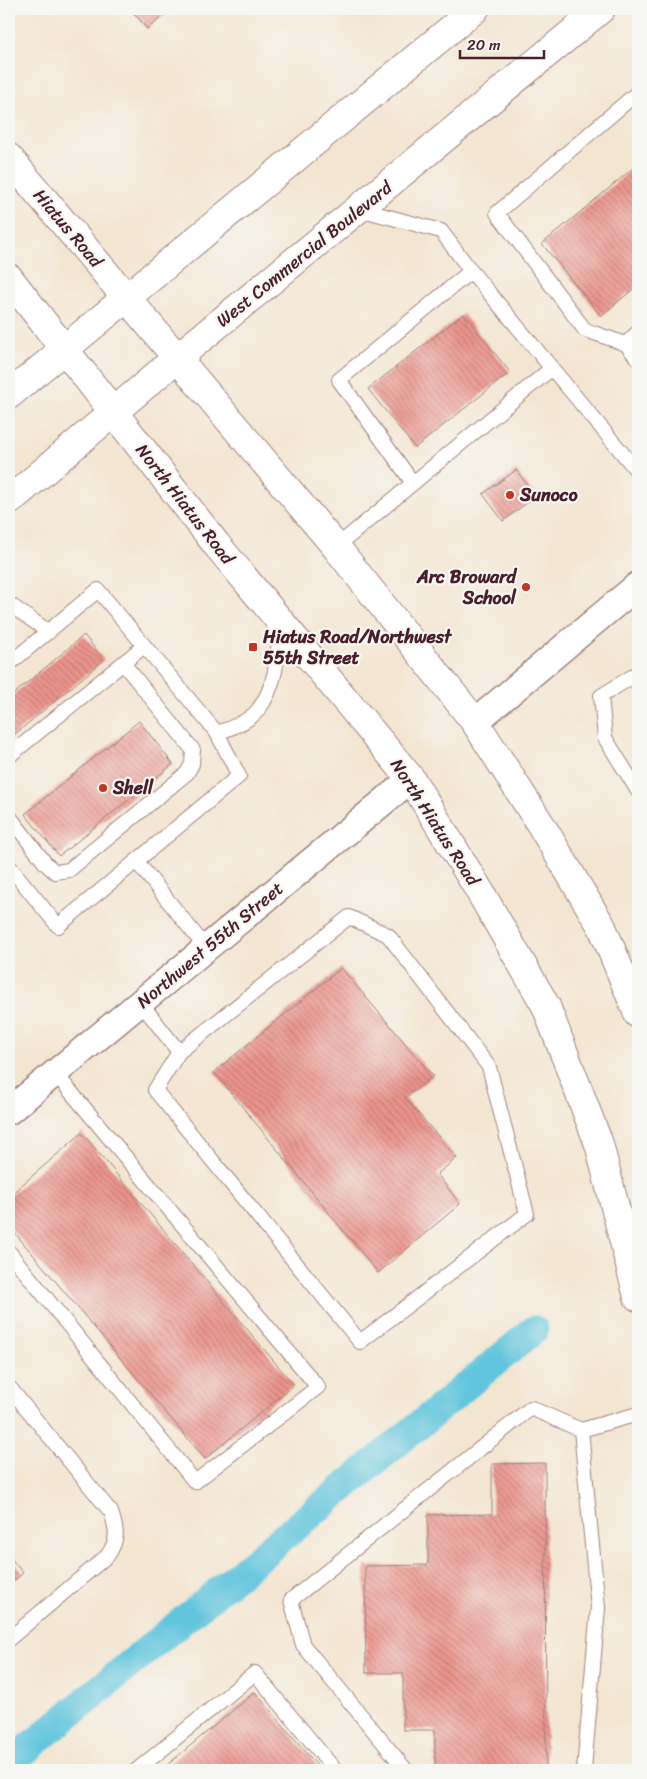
<svg xmlns="http://www.w3.org/2000/svg" width="647" height="1779" font-family="Sriracha,sans-serif">
  <style>
    .lines { fill: none; stroke-linecap: round; stroke-linejoin: round }
    .canal { stroke: #60c5dd; stroke-width: 29 }
    .building { fill: url(#building-back-hatch) }
    .service-casing { stroke: #9e827e; stroke-width: 16 }
    .minor-casing { stroke: #9e827e; stroke-width: 29 }
    .secondary-casing { stroke: #9e827e; stroke-width: 30 }
    .trunk-casing { stroke: #9e827e; stroke-width: 30 }
    .service { stroke: #fff; stroke-width: 14 }
    .minor { stroke: #fff; stroke-width: 26 }
    .secondary { stroke: #fff; stroke-width: 28 }
    .trunk { stroke: #fff; stroke-width: 28 }
    .poi-dot { fill: #c8321e; stroke: #f6f6f2; stroke-width: 2 }
    .labels { text-anchor: middle; dominant-baseline: central; stroke-width: 4.5; stroke-linejoin: round; paint-order: stroke }
    .street-label { font-size: 18px; fill: #4a1f2b; stroke: #f6f6f2 }
    .poi-label { font-size: 18px; font-weight: bold; fill: #4a1f2b; stroke: #f6f6f2; text-anchor: start }
  </style>
  <defs>
    <pattern id="building-back-hatch" width="6" height="6" patternUnits="userSpaceOnUse" patternTransform="scale(1.25)"><rect width="6" height="6" fill="#eb948b"/><path d="M-1 5l2 2M0 0l6 6M5-1l2 2" fill="none" stroke="#c07872"/></pattern>
  </defs>
  <rect width="100%" height="100%" fill="#f6f6f2"/>
  <filter id="ink" filterUnits="userSpaceOnUse"><feTurbulence type="fractalNoise" baseFrequency=".02" numOctaves="2"/><feDisplacementMap in="SourceGraphic" scale="10" xChannelSelector="R" yChannelSelector="G"/><feConvolveMatrix kernelMatrix="1 2 1 2 8 2 1 2 1" color-interpolation-filters="sRGB"/></filter>
  <filter id="wash" filterUnits="userSpaceOnUse"><feTurbulence type="fractalNoise" baseFrequency=".0096" numOctaves="4" result="noise"/><feDisplacementMap in="SourceGraphic" scale="20" xChannelSelector="R" yChannelSelector="G"/><feGaussianBlur stdDeviation="1.12" result="paint"/><feColorMatrix in="noise" values="0 0 0 0 0 0 0 0 0 0 0 0 0 0 0 0 0 1.4 0 .05"/><feComposite in="paint" operator="in"/></filter>
  <g filter="url(#wash)">
    <rect width="100%" height="100%" fill="#f3e6d1"/>
    <g class="lines">
      <path class="canal" d="M9,1764L534,1330"/>
    </g>
    <g id="blocks">
      <path class="building" d="M131,9H172L147,29Z
        M638,164V285L601,316L542,244Z
        M463,314L510,372L415,448L368,389Z
        M516,470L536,496L503,521L483,494Z
        M84,635L104,660L9,739V698Z
        M139,721L173,764L59,856L25,814Z
        M341,968L433,1076L405,1098L457,1158L437,1174L460,1204L378,1273L214,1072Z
        M82,1133L294,1385L205,1459L9,1226V1196Z
        M545,1463L546,1770H435V1730H403V1673H366L365,1566L428,1565V1515L492,1514V1464Z
        M9,1556L23,1573L9,1585Z
        M255,1692L321,1770H161Z"/>
    </g>
  </g>
  <g filter="url(#ink)">
    <use href="#blocks" fill-opacity="0" stroke="#9e827e" stroke-width="1"/>
    <g class="lines">
      <g class="service-casing">
        <path id="service" d="M638,92L497,213L585,330L626,344L638,359
          M359,209L441,231L471,271L638,472
          M626,344L638,332
          M413,483L339,380L471,271
          M336,547L552,368
          M9,604L49,632
          M9,664L98,590L217,733L239,776L58,926L9,866
          M638,673L601,696L605,738L638,791
          M217,733C231,728 248,722 258,710C277,686 278,653 280,624
          M9,756L144,646
          M9,816L46,864L55,872L69,870L187,773L192,764L193,750L123,663
          M137,862L206,948
          M140,1002L179,1052L349,917L388,935L489,1067L527,1214L360,1342L155,1090L179,1052
          M9,1252L195,1482L318,1387L55,1073
          M9,1387L111,1512C117,1530 119,1540 107,1556L9,1639
          M581,1430L598,1608L584,1770
          M137,1770L255,1673L335,1770
          M406,1770L303,1645L291,1600L531,1408L581,1430L638,1414"/>
      </g>
      <g class="minor-casing">
        <path id="minor" d="M475,722L638,585
          M9,1111L411,779"/>
      </g>
      <g class="secondary-casing">
        <path id="secondary" d="M9,158L336,547L475,722L541,825L602,927L638,1014
          M9,278L216,544L411,779L479,890L546,1006L599,1144L638,1297"/>
      </g>
      <g class="trunk-casing">
        <path id="trunk" d="M9,395L475,9
          M9,501L177,358L601,9"/>
      </g>
      <use href="#service" class="service"/>
      <use href="#minor" class="minor"/>
      <use href="#secondary" class="secondary"/>
      <use href="#trunk" class="trunk"/>
    </g>
  </g>
  <g class="poi-dot">
    <circle cx="510" cy="495" r="5"/>
    <circle cx="526" cy="587" r="5"/>
    <rect x="248" y="642" width="10" height="10" rx="2.5"/>
    <circle cx="103" cy="788" r="5"/>
  </g>
  <g class="labels">
    <g class="street-label">
      <text transform="translate(68 228) rotate(50)">Hiatus Road</text>
      <text transform="translate(304 254) rotate(-39)">West Commercial Boulevard</text>
      <text transform="translate(185 504) rotate(52)">North Hiatus Road</text>
      <text transform="translate(435 822) rotate(57)">North Hiatus Road</text>
      <text transform="translate(210 945) rotate(-40)">Northwest 55th Street</text>
    </g>
    <g class="poi-label">
      <text x="520" y="495">Sunoco</text>
      <text x="516" y="577" text-anchor="end">Arc Broward<tspan x="516" dy="21">School</tspan></text>
      <text x="263" y="637">Hiatus Road/Northwest<tspan x="263" dy="21">55th Street</tspan></text>
      <text x="113" y="788">Shell</text>
    </g>
  </g>
  <rect width="647" height="1779" fill="none" stroke="#f6f6f2" stroke-width="30"/>
  <path d="M460 50v8h84v-8" fill="none" stroke="#4a1f2b" stroke-width="2.5"/>
  <text x="467" y="50" font-size="15" fill="#4a1f2b" stroke="#f6f6f2" stroke-width="4" paint-order="stroke">20 m</text>
</svg>
